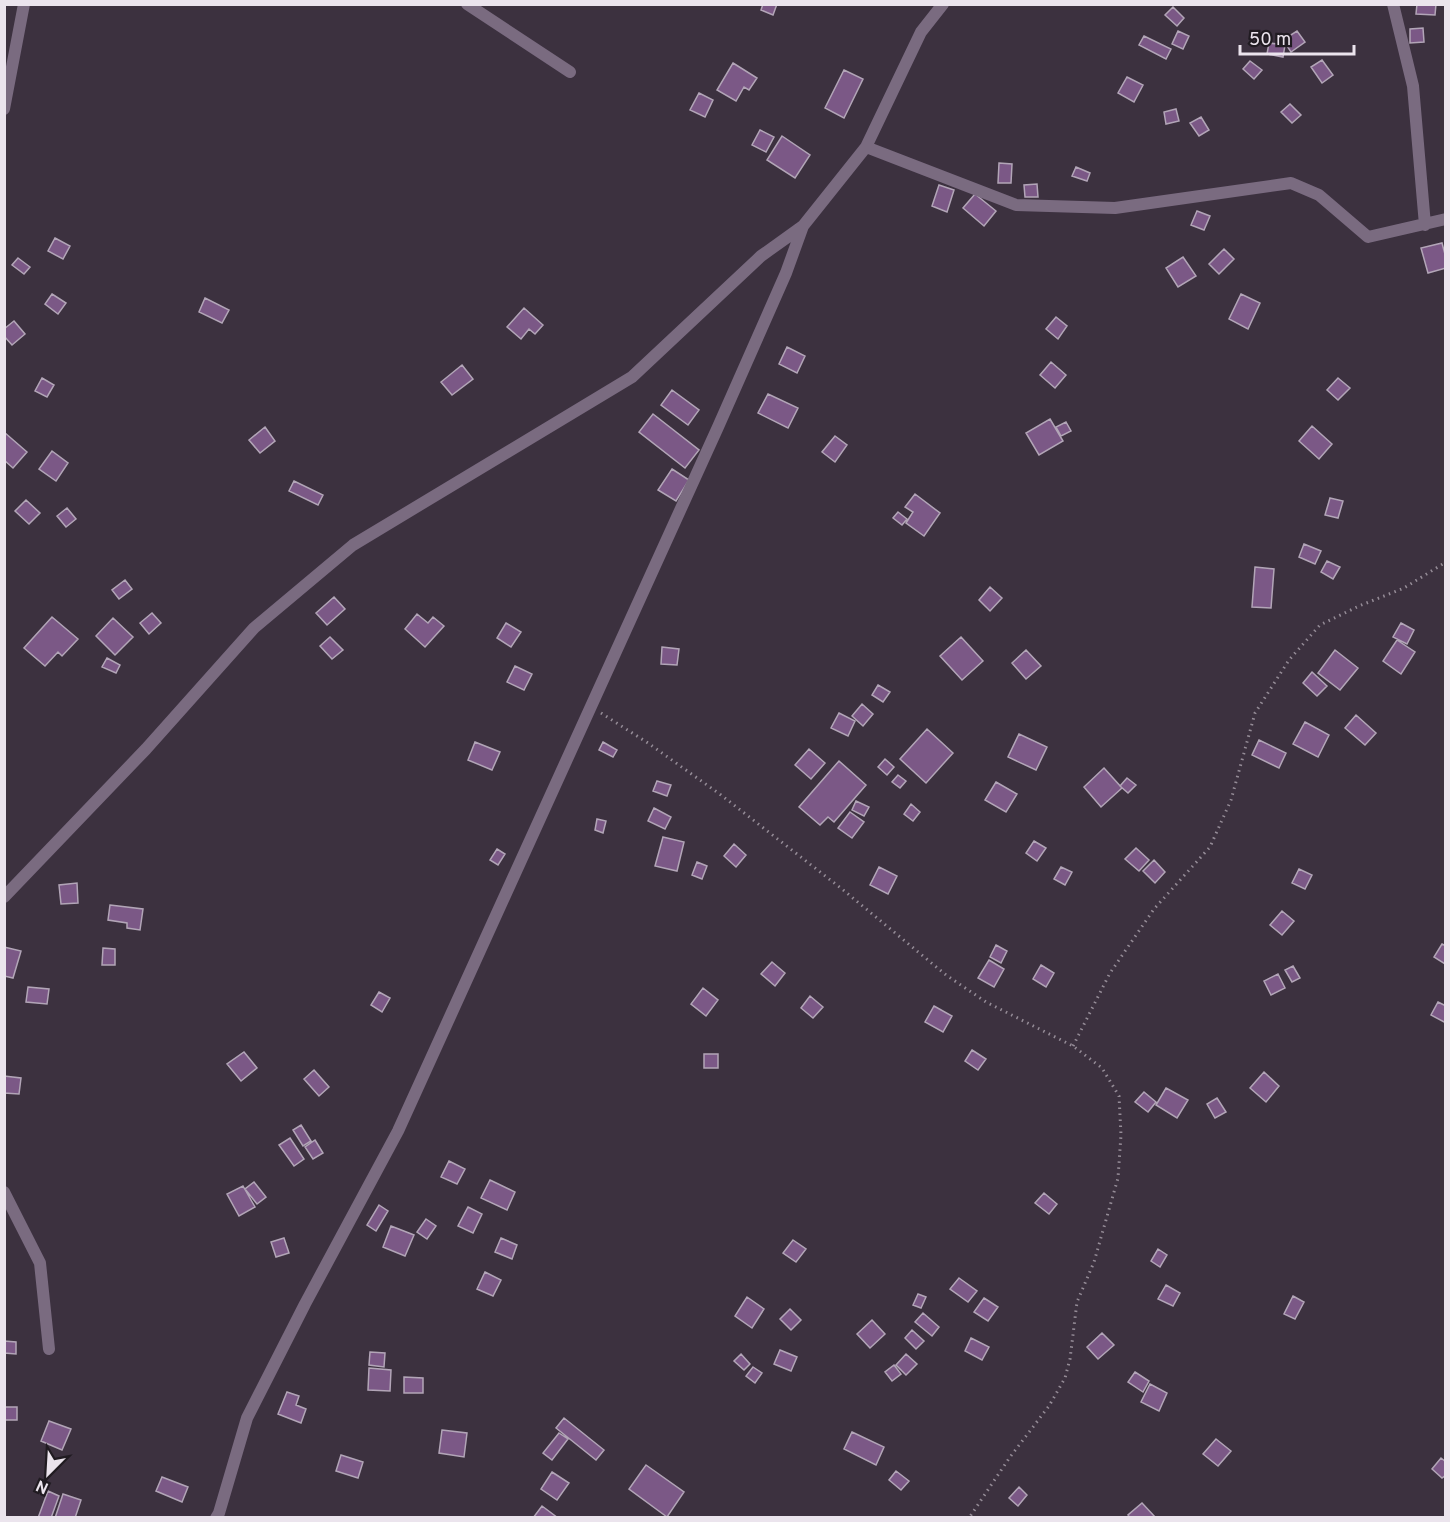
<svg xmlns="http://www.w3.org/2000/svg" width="1450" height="1522" font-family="Overpass,sans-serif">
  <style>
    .building { fill: #7b5886; stroke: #b2a5b7; stroke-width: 1.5 }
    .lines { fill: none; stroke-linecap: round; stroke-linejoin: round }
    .path { stroke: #958c97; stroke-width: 3; stroke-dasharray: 1.5 4.5; stroke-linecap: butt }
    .minor { stroke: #7a6b80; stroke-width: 12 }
  </style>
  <rect width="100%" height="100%" fill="#3c313f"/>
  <path class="building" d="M763,4H777L773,15L761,10Z
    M1417,4H1436L1435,15L1416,14Z
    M1173,7L1184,18L1177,26L1165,15Z
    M1423,28L1424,42L1410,43V29Z
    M1178,31L1189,36L1183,49L1172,44Z
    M1297,31L1305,42L1291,52L1283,40Z
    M1144,36L1171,49L1166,59L1139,45Z
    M1269,43L1285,45L1283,57L1267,54Z
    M1322,60L1333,75L1322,83L1311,67Z
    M1250,61L1262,70L1254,79L1243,69Z
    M733,63L757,78L749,90L744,87L736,101L717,90Z
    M844,70L863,79L844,118L825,108Z
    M1127,77L1143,85L1134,102L1118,93Z
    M699,93L713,100L705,117L690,110Z
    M1290,104L1301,115L1292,123L1281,112Z
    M1176,109L1179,121L1166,124L1164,112Z
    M1201,117L1209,130L1199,136L1190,123Z
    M760,130L774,137L766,152L752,145Z
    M782,136L810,155L795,178L767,160Z
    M999,163L1012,164L1011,183H998Z
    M1076,167L1090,173L1087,181L1072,176Z
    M1037,184L1038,197H1025L1024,185Z
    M939,185L954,190L947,212L932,206Z
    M975,194L996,211L984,226L963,208Z
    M1197,211L1210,216L1204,230L1191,225Z
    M55,238L70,246L63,259L48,251Z
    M1442,243L1446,258V268L1428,273L1421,248Z
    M1224,249L1234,259L1219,274L1209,264Z
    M1183,257L1196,276L1178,287L1166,268Z
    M18,258L30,267L24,274L12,265Z
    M52,294L66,303L58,314L45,304Z
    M1241,294L1260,303L1248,329L1229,319Z
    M205,298L229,310L222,323L199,312Z
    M524,308L543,325L535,334L529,329L521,339L507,327Z
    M1056,317L1067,326L1058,339L1046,329Z
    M14,321L25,334L12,345L4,336V329Z
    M787,347L805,356L797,373L779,364Z
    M1051,362L1066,375L1055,388L1040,375Z
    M462,365L473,379L452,395L441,382Z
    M42,378L54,385L47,397L35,391Z
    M1338,378L1350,388L1338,400L1327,390Z
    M672,390L699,410L688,425L661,405Z
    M768,394L798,408L788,428L758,413Z
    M653,414L699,450L685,468L639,432Z
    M1050,419L1063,441L1039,455L1026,433Z
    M1066,422L1071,431L1061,436L1056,427Z
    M1312,426L1332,444L1319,459L1299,441Z
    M265,427L275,441L260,453L249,440Z
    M4,432L27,452L13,468L4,460Z
    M835,436L847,445L835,462L822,452Z
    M52,451L68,463L56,481L39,469Z
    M672,469L689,480L676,501L658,490Z
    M294,481L323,495L318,505L289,491Z
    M915,494L940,513L924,536L906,523L913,512L905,507Z
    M1330,498L1343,501L1338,518L1325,515Z
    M26,500L40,513L29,524L15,511Z
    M67,508L76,519L66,527L57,516Z
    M898,512L907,519L902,525L893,518Z
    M1304,544L1321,551L1315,564L1299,557Z
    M1327,561L1340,567L1333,579L1321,572Z
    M1255,567L1274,569L1271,608L1252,607Z
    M125,580L132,589L119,599L112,590Z
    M990,587L1002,598L990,611L979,600Z
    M334,597L345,609L327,625L316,613Z
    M152,613L161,623L149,634L140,623Z
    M417,614L428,623L433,617L444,626L425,647L405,629Z
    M52,617L78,639L62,656L58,652L45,666L24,648Z
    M113,618L133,637L115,655L96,636Z
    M506,623L521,632L511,647L497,638Z
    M1401,623L1414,630L1407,644L1393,637Z
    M330,637L343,650L332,659L320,646Z
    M961,637L983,661L962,680L940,656Z
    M1397,640L1415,652L1401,674L1383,661Z
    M662,647L679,649L677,665L661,664Z
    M1026,650L1041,666L1026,679L1012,663Z
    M1335,650L1358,668L1340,690L1318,673Z
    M107,658L120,665L116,673L102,667Z
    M515,666L532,674L524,690L507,682Z
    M1312,672L1327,686L1317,696L1303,683Z
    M878,685L890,692L883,702L872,695Z
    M862,704L873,714L863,726L852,716Z
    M839,713L855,721L848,736L831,728Z
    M1356,715L1376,733L1365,745L1345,728Z
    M1305,722L1329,735L1318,757L1293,744Z
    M927,729L953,753L926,783L900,759Z
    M1019,734L1047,747L1036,770L1008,757Z
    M1259,740L1286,753L1279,768L1252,755Z
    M475,742L500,752L492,770L468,760Z
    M603,742L617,750L613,757L599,750Z
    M809,749L825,763L811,779L795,765Z
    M885,759L894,767L887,775L878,767Z
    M839,761L866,785L834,822L828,817L820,825L799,807Z
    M1104,768L1122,788L1101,807L1084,787Z
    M898,775L906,781L900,788L892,782Z
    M1127,778L1136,785L1128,793L1120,786Z
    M657,781L671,785L667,796L653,791Z
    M996,782L1017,794L1006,812L985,800Z
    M856,801L869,807L864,816L852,810Z
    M911,804L920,812L913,821L904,814Z
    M654,808L671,817L665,829L648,821Z
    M850,812L864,822L852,838L838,828Z
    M597,819L606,821L603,833L595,830Z
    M663,837L684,842L677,871L655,866Z
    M1034,841L1046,848L1037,861L1026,853Z
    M734,844L746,855L736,867L724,856Z
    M1136,848L1149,860L1139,871L1125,859Z
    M497,849L505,854L498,865L490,860Z
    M1154,860L1165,872L1155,883L1143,871Z
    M697,862L707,866L702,879L692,875Z
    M879,867L897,876L888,894L870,885Z
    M1061,867L1072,872L1065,885L1054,879Z
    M1299,869L1312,875L1305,889L1292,883Z
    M77,883L78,903L61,904L59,885Z
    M110,905L143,909L140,930L127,928V923L108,920Z
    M1282,911L1294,921L1282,935L1270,925Z
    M1442,944L1446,946L1445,964L1434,957Z
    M996,945L1007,951L1001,963L990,957Z
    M4,947L21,951L13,978L4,976Z
    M103,948L115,949V965H102Z
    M989,960L1004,969L994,987L978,978Z
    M772,962L785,973L775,986L761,974Z
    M1041,965L1054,973L1046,987L1033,979Z
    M1293,966L1300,978L1292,982L1285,970Z
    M1278,974L1285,988L1271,995L1264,981Z
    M28,987L49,989L47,1004L26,1002Z
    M703,988L718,1000L706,1016L691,1004Z
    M379,992L390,998L382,1012L371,1005Z
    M810,996L823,1007L813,1018L801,1008Z
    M1438,1002L1446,1006V1023L1431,1015Z
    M934,1006L952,1016L943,1032L925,1022Z
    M972,1050L986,1059L978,1070L965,1061Z
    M244,1052L257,1068L241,1081L227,1064Z
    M704,1054H718V1068H704Z
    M314,1070L329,1087L319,1096L304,1079Z
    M1264,1072L1279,1086L1266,1102L1250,1088Z
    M4,1076L21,1078L19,1094L4,1093Z
    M1166,1088L1188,1100L1177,1118L1156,1105Z
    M1144,1092L1156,1102L1148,1112L1135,1102Z
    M1217,1098L1226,1112L1215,1118L1207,1104Z
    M301,1125L311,1141L303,1146L293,1130Z
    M290,1138L304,1159L294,1166L279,1145Z
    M315,1140L323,1153L313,1159L305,1147Z
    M449,1161L465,1169L457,1184L441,1177Z
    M490,1180L515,1192L507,1210L481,1198Z
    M254,1182L266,1197L257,1204L245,1189Z
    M243,1186L255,1207L239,1216L227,1194Z
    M1044,1193L1057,1204L1049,1214L1035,1203Z
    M379,1205L388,1211L376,1231L367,1225Z
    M468,1207L482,1214L473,1233L458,1226Z
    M426,1219L436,1226L427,1239L417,1232Z
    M391,1226L414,1235L405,1256L383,1247Z
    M284,1238L289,1253L276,1257L271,1242Z
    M501,1238L517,1245L512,1259L495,1252Z
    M793,1240L806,1249L796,1262L783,1253Z
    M1158,1249L1167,1255L1160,1267L1151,1261Z
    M485,1272L501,1280L493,1296L477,1289Z
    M959,1278L977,1291L968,1302L950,1289Z
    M1166,1285L1180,1293L1173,1306L1158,1299Z
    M918,1294L926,1297L921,1308L913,1305Z
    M1293,1296L1304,1302L1295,1319L1284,1314Z
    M747,1297L764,1309L752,1328L735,1316Z
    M984,1298L998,1307L988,1321L974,1312Z
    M790,1309L801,1320L791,1330L780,1319Z
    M923,1313L939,1327L932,1336L915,1322Z
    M872,1320L885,1334L870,1348L857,1334Z
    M912,1330L924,1341L916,1349L905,1338Z
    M1102,1333L1114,1345L1098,1359L1087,1347Z
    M971,1338L989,1347L982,1360L965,1351Z
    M4,1341L16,1342V1354L4,1353Z
    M780,1350L797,1357L791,1371L774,1364Z
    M370,1352L385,1353L384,1367L369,1365Z
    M741,1354L750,1364L744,1370L734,1361Z
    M906,1354L917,1364L906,1375L896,1365Z
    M894,1365L901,1374L892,1381L885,1372Z
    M753,1367L762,1373L755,1383L746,1376Z
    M369,1368L391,1370L390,1391L368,1390Z
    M1135,1372L1149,1381L1143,1392L1128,1382Z
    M404,1377L423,1378V1393H404Z
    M1150,1384L1167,1393L1159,1411L1141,1402Z
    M287,1392L299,1396L296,1405L306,1409L301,1423L278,1414Z
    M4,1407H17V1420H4Z
    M564,1418L604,1450L596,1460L556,1428Z
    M49,1421L71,1429L62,1450L41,1441Z
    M442,1430L467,1433L464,1457L439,1453Z
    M852,1432L884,1447L876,1465L844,1449Z
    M559,1433L568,1439L552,1460L543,1453Z
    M1216,1439L1231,1451L1218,1466L1203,1454Z
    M341,1455L363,1462L358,1478L336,1471Z
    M1441,1458L1446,1462V1475L1442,1478L1432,1469Z
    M646,1465L684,1492L667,1517L629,1489Z
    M896,1471L909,1481L901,1490L889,1480Z
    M552,1472L569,1483L557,1500L541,1489Z
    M162,1477L188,1487L182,1502L156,1491Z
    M1019,1487L1027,1495L1018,1506L1009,1498Z
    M48,1491L59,1496L51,1518H38Z
    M63,1494L81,1500L75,1518H55Z
    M1142,1503L1156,1518H1130L1128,1515Z
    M542,1506L558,1518H533Z"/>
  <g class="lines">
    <path class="path" d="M601,713L648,743L721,795L842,889L946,975L986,1002L1073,1046L1102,1068L1119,1096L1121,1135L1118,1178L1094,1262L1077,1302L1070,1359L1065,1378L1049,1406L1010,1457L969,1518
      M1073,1046L1110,973L1154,909L1210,847L1231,800L1255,713L1289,660L1320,625L1359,606L1404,588L1446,562"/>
    <path class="minor" d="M467,4L570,72
      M1393,4L1413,86L1425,225
      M4,109L24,4
      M866,147L1016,205L1115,208L1291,183L1319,195L1368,237L1446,219
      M4,897L146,749L254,628L353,545L632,377L761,256L803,226L866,147L921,32L943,4
      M4,1192L40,1263L49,1349
      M216,1518L219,1513L247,1418L305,1304L398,1131L718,427L786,273L803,226"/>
  </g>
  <rect width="1450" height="1522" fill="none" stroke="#ebe4ed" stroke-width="12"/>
  <g transform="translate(48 1474) rotate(204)" stroke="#201b21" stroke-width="4.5" paint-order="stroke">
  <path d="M0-4.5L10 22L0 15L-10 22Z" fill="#ebe4ed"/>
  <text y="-9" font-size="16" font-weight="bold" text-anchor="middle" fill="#ebe4ed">N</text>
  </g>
  <path d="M1240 45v9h114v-9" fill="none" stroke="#ebe4ed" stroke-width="3"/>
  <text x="1249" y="45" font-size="18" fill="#ebe4ed" stroke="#201b21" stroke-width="4.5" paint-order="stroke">50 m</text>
</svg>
